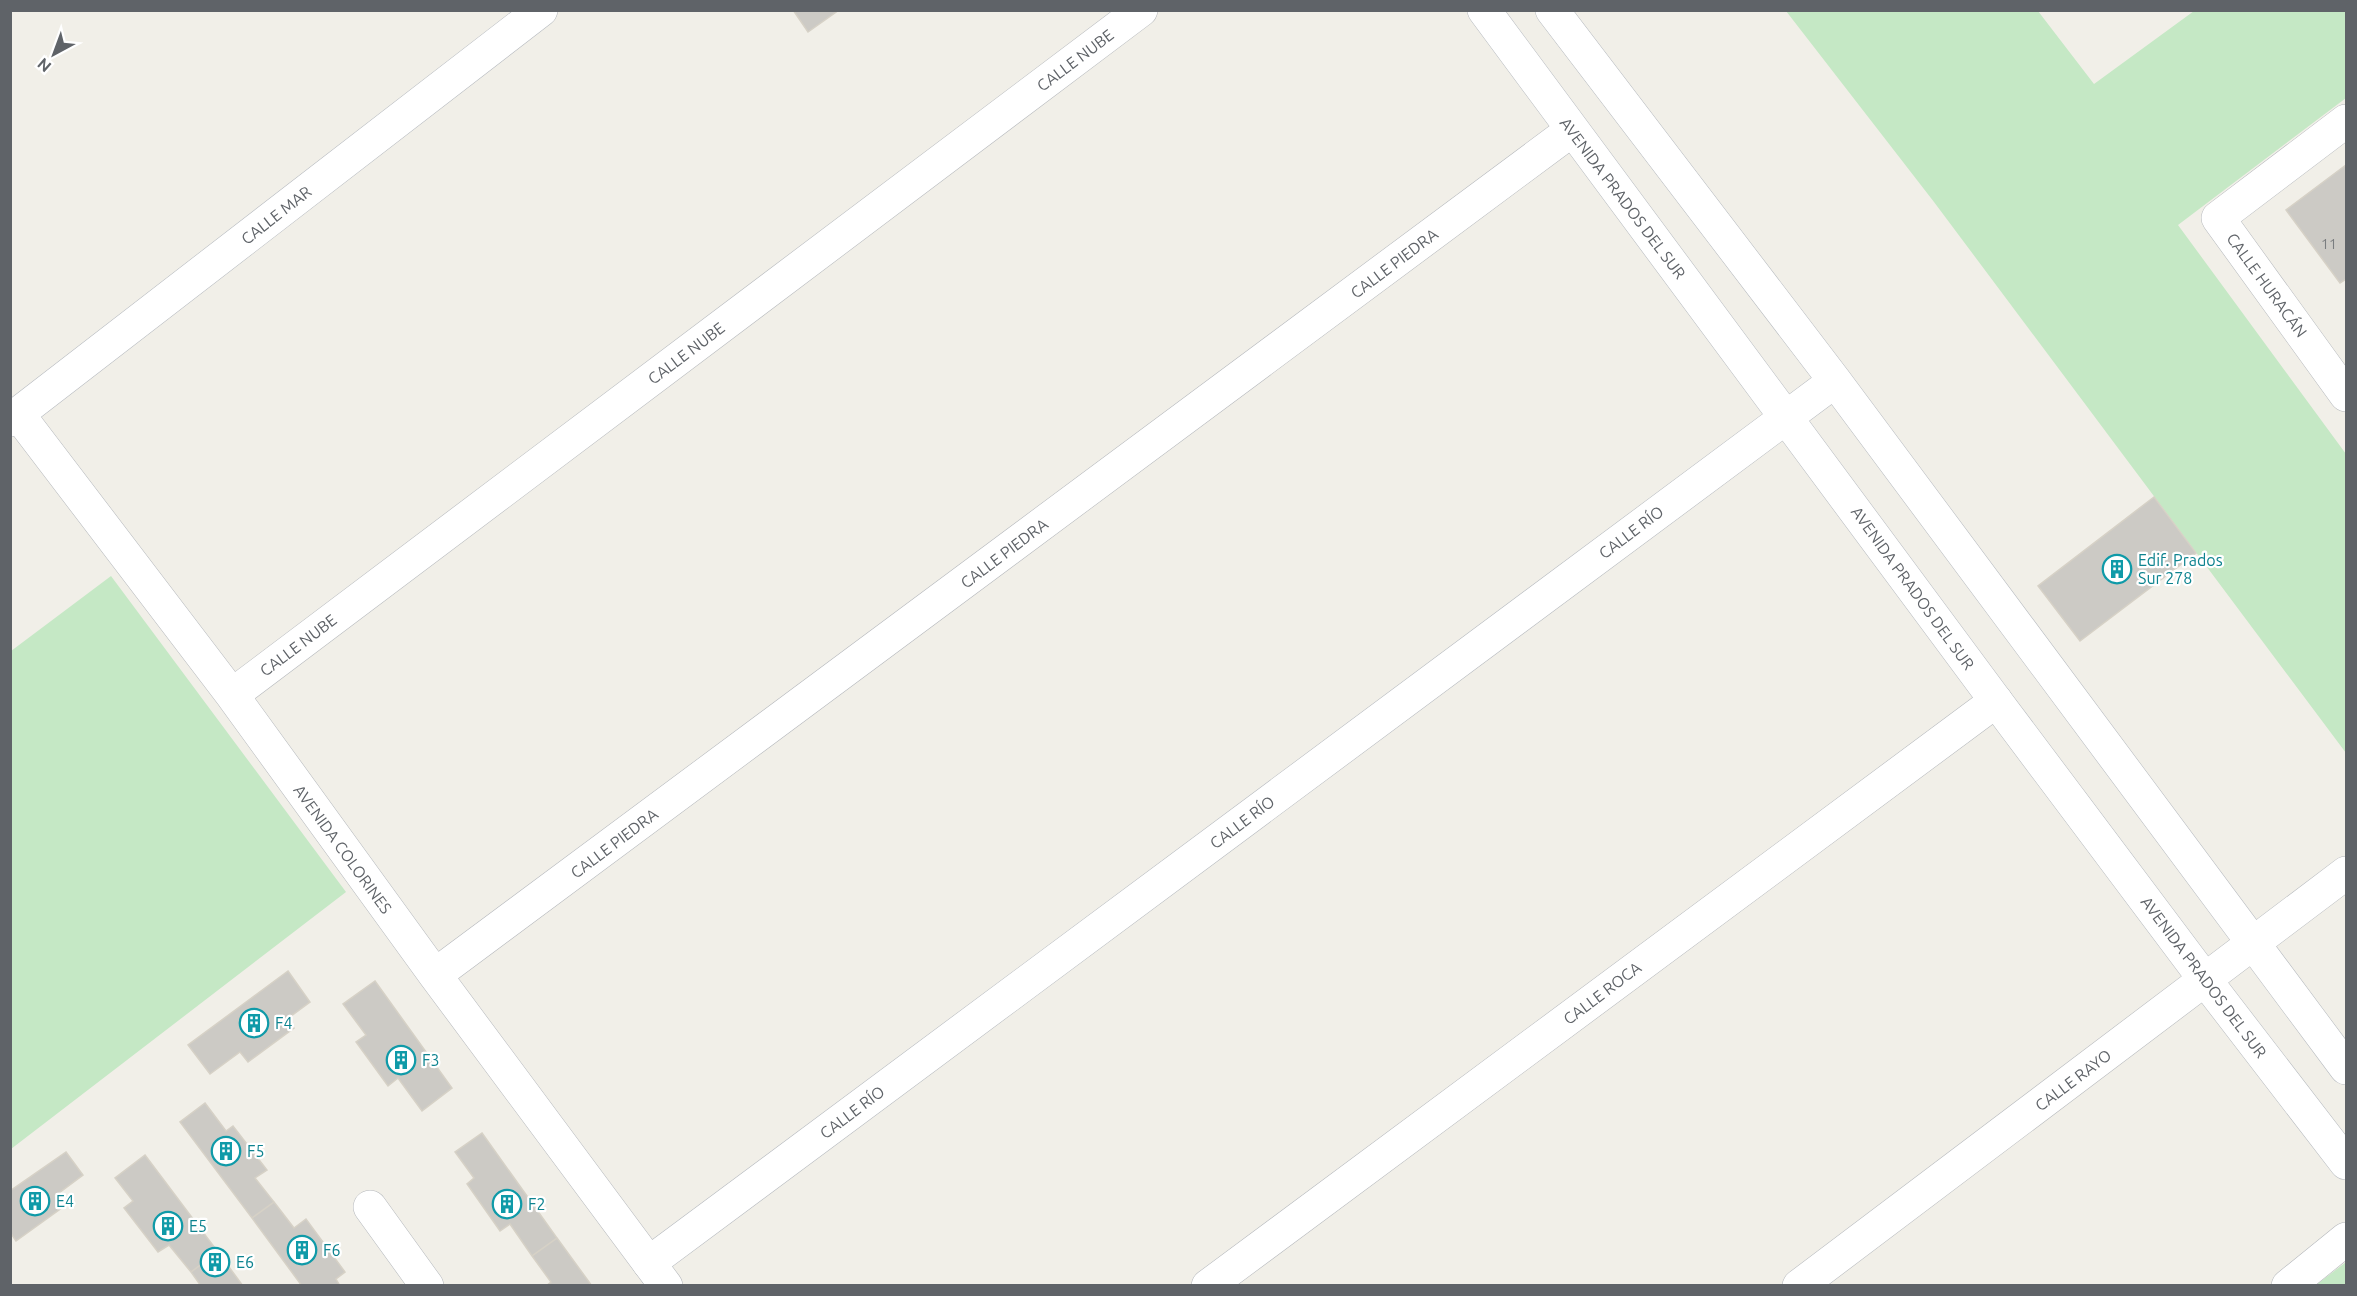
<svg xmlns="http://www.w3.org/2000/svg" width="2357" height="1296" font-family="Ubuntu,sans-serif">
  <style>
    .green { fill: #c5e8c5 }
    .building { fill: #cccac5; stroke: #d6d1c6; stroke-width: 1.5 }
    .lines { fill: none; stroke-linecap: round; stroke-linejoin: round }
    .street-casing { stroke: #b5b8bc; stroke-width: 34 }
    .secondary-casing { stroke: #b6babf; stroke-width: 34 }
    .street { stroke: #fff; stroke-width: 33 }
    .secondary { stroke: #fff; stroke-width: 33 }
    .labels { text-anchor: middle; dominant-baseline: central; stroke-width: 4.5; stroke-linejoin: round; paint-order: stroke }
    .number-label { font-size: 14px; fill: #7a7d7f }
    .street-label { font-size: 16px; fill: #5f6368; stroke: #fff }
    .culture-label { font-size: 16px; fill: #0d838f; stroke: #fff; text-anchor: start }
  </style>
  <rect width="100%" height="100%" fill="#f1efe8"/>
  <path class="green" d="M1786,11H2038L2094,84L2194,11H2346V98L2178,225L2346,454V753L1934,202Z
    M111,576L346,892L11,1149V651Z
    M2346,1262V1285H2316Z"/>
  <path class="building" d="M793,10H839L808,32Z
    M2346,165V279L2340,283L2286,210Z
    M2154,497L2196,553L2080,641L2038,586Z
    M288,971L310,1002L287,1019L294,1028L248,1062L240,1052L210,1074L188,1045Z
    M375,981L452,1088L422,1111L398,1078L388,1086L356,1042L366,1035L343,1004Z
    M205,1103L226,1131L233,1126L267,1170L255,1178L274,1202L252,1218L180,1122Z
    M482,1133L557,1238L532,1256L510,1224L500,1231L467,1184L474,1178L455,1152Z
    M66,1152L83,1175L55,1196L63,1207L16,1241L10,1232V1191Z
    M145,1155L218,1252L191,1272L169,1245L158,1252L124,1208L133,1201L115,1178Z
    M274,1202L294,1228L306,1219L345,1272L336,1279L340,1286H302L252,1218Z
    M557,1238L592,1286H546L551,1282L532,1256Z
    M218,1252L243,1286H201L191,1272Z"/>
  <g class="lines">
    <g class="street-casing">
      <path id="street" d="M2346,121L2218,218L2346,395
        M18,414L232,695L435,975L666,1286
        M232,695L1141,10
        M435,975L1572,130
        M370,1207L427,1286
        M1208,1286L1996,701
        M1799,1286L2346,873
        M2288,1286L2346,1239"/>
    </g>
    <g class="secondary-casing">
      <path id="secondary" d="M1484,10L1996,701L2206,981L2346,1163
        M1552,10L1835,381L2346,1068
        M10,420L541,10
        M649,1263L1835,381"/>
    </g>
    <use href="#street" class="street"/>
    <use href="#secondary" class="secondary"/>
  </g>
  <defs>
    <g id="building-ring" transform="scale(1.5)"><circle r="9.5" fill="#fff" stroke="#0f9aa8" stroke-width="1.5"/><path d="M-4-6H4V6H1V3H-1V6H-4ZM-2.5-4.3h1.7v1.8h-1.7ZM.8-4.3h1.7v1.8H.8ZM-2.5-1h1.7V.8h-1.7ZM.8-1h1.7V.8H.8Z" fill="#0f9aa8"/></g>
  </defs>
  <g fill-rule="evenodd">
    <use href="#building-ring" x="2117" y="569"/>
    <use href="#building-ring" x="254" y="1023"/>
    <use href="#building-ring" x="401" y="1060"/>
    <use href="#building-ring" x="226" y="1151"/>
    <use href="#building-ring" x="35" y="1201"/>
    <use href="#building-ring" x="507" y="1204"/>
    <use href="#building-ring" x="168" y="1226"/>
    <use href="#building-ring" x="302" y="1250"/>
    <use href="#building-ring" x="215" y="1262"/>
  </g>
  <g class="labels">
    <g class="number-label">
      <text x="2329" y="244">11</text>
    </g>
    <g class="street-label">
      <text transform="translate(1075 60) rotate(-37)">CALLE NUBE</text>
      <text transform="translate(1623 198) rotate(53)">AVENIDA PRADOS DEL SUR</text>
      <text transform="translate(276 215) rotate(-38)">CALLE MAR</text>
      <text transform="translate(1394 263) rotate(-37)">CALLE PIEDRA</text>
      <text transform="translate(2267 285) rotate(54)">CALLE HURACÁN</text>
      <text transform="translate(686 353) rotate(-37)">CALLE NUBE</text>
      <text transform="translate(1631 532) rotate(-37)">CALLE RÍO</text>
      <text transform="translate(1004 553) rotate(-37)">CALLE PIEDRA</text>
      <text transform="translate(1913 588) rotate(54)">AVENIDA PRADOS DEL SUR</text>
      <text transform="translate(298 645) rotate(-37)">CALLE NUBE</text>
      <text transform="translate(1242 822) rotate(-37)">CALLE RÍO</text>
      <text transform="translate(614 843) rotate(-37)">CALLE PIEDRA</text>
      <text transform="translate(343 849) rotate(54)">AVENIDA COLORINES</text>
      <text transform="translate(2204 977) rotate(53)">AVENIDA PRADOS DEL SUR</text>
      <text transform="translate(1602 993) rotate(-37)">CALLE ROCA</text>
      <text transform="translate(2073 1080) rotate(-37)">CALLE RAYO</text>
      <text transform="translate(852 1112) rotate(-37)">CALLE RÍO</text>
    </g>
    <g class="culture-label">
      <text x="2138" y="560">Edif. Prados<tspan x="2138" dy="18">Sur 278</tspan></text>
      <text x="275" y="1023">F4</text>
      <text x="422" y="1060">F3</text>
      <text x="247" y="1151">F5</text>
      <text x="56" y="1201">E4</text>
      <text x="528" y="1204">F2</text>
      <text x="189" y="1226">E5</text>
      <text x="323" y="1250">F6</text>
      <text x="236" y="1262">E6</text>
    </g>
  </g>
  <rect width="2357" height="1296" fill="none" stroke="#5f6368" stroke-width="24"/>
  <g transform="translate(54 54) rotate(221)" stroke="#ffffff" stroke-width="4.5" paint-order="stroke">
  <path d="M0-4.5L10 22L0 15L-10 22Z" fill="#5f6368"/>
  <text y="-9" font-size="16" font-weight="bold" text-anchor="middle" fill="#5f6368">N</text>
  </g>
</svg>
